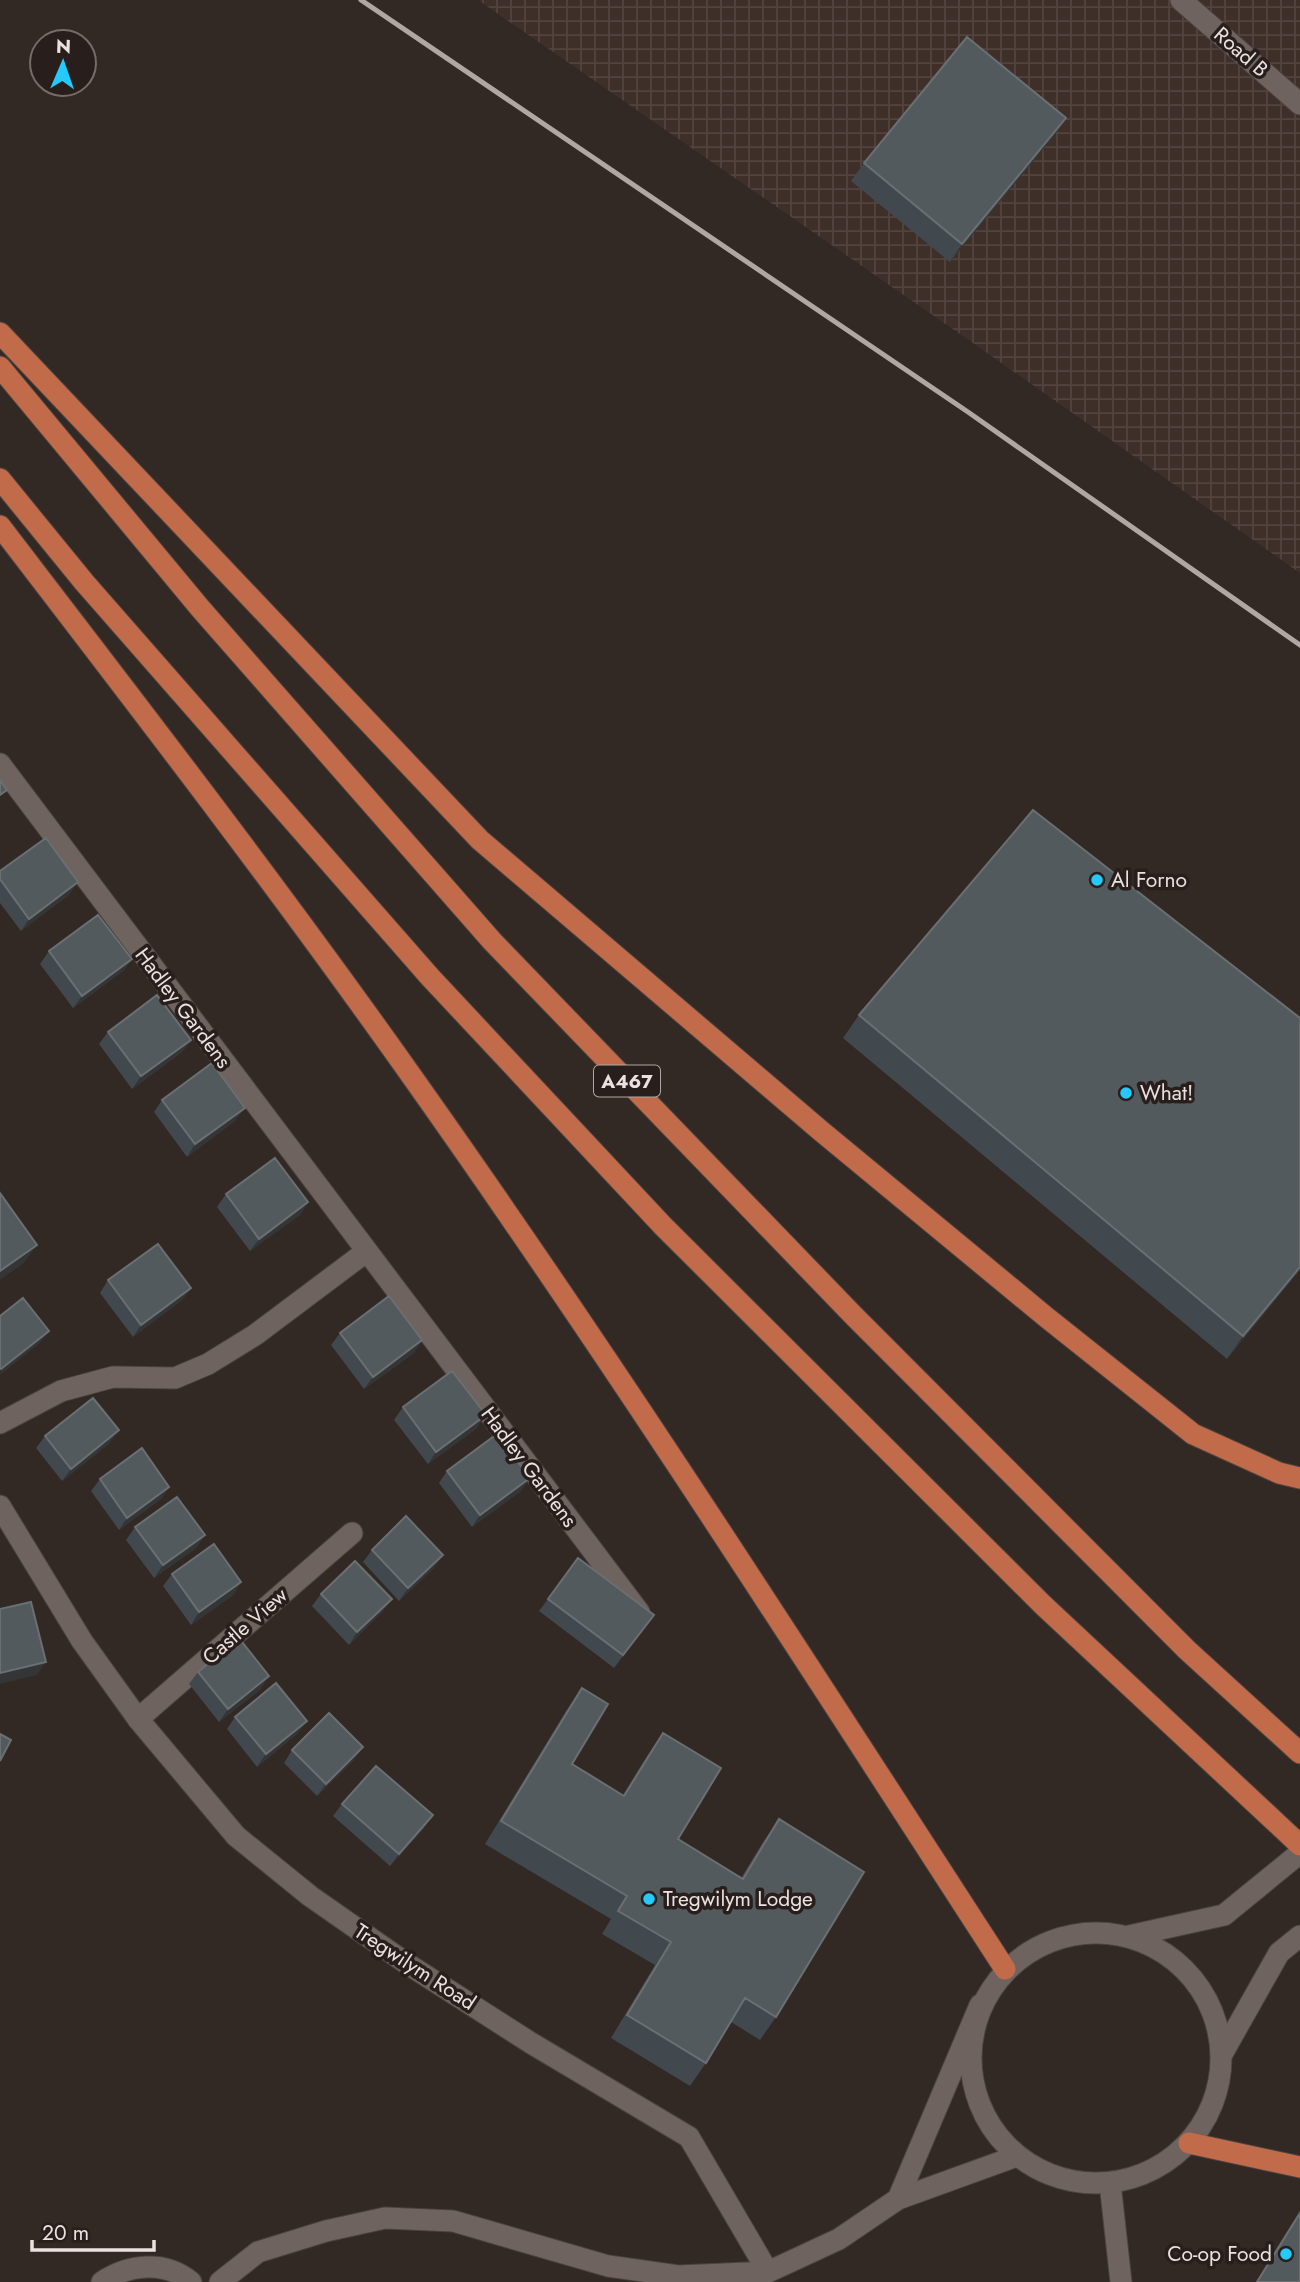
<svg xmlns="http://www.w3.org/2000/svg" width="1300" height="2282" font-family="Jost,sans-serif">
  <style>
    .industrial { fill: url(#industrial-grid) }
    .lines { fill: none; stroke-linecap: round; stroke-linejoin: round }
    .minor-casing { stroke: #4b4340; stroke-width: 23 }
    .tertiary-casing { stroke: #4b4340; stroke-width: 23 }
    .secondary-casing { stroke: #4b4340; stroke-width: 23 }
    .primary-casing { stroke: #4b4340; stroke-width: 23 }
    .minor { stroke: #6e635f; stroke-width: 21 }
    .tertiary { stroke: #6e635f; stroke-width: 21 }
    .secondary { stroke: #6e635f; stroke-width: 21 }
    .primary { stroke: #c16b4b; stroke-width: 21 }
    .rail { stroke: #afa7a4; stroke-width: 5 }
    .wall { fill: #41494e }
    .shaded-wall { fill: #333537 }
    .building { fill: #535a5e; stroke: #6a6f72; stroke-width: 2 }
    .poi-dot { fill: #24c9fe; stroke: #281e1b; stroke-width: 2.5 }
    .labels { text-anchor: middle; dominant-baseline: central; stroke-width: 7; stroke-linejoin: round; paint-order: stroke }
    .shield { fill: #281e1b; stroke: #afa7a5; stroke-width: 2 }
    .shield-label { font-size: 19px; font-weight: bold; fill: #e9e2e0 }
    .street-label { font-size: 21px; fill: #e9e2e0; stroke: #281e1b }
    .poi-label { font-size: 21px; fill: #e9e2e0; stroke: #281e1b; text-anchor: start }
  </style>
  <defs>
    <pattern id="industrial-grid" width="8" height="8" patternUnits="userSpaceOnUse" patternTransform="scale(1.75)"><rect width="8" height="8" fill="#3f2f29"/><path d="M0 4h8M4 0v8" fill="none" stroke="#52433e"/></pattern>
  </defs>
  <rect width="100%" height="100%" fill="#322824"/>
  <path class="industrial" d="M478,0H1300V573L970,341Z"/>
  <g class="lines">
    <g class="minor-casing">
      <path id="minor" d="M1181,0L1300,104
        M0,764L639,1612
        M0,1423L61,1391L113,1377L175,1378L208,1364L255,1335L367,1251
        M138,1719L352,1533
        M1110,2183L1121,2282"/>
    </g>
    <g class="tertiary-casing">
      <path id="tertiary" d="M0,1506L82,1641L138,1719L236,1836L310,1896L406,1963L531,2043L689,2137L768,2272
        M898,2199L980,2005
        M102,2282C129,2264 165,2260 191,2282
        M220,2282L258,2252L326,2231L385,2218L453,2221L608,2266L678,2276L768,2272L839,2239L898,2199L1017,2156"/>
    </g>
    <g class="secondary-casing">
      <path id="secondary" d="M971 2058a125 125 0 1 1 250 0a125 125 0 1 1-250 0Z
        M1129,1936L1224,1915L1300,1853
        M1222,2054L1279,1953L1300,1936"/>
    </g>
    <g class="primary-casing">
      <path id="primary" d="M0,333L480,840L821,1131L1046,1317L1193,1434L1279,1473L1300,1478
        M0,367L200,608L492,941L853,1315L1187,1650L1300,1753
        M0,479L84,582L430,977L663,1226L1043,1605L1300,1845
        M0,526C138,706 277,886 408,1071C616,1364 810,1668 1005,1969
        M1189,2143L1300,2167"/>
    </g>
    <use href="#minor" class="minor"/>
    <use href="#tertiary" class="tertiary"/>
    <use href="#secondary" class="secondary"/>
    <use href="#primary" class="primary"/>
    <path class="rail" d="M361,0L968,412L1300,645"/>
  </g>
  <path class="wall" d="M1066,118L1054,136L950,262L851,181L864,163Z
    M0,871L70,894L21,931L0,903Z
    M49,951L132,959L123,971L73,1008L40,964Z
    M859,1015L1300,1018V1270L1227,1359L843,1038Z
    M108,1032L191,1040L182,1052L132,1089L99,1044Z
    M162,1100L236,1120L187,1157L154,1112Z
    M226,1194L308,1202L300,1215L250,1251L217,1207Z
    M108,1280L191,1288L182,1300L133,1337L100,1293Z
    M340,1333L422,1340L414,1353L364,1389L331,1345Z
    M403,1407L477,1428L428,1464L394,1420Z
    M45,1436L110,1443L62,1481L36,1448Z
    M447,1471L521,1491L472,1527L439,1483Z
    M100,1479L169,1487L161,1499L119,1530L91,1491Z
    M135,1527L205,1535L196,1548L154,1578L126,1540Z
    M372,1550L434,1568L399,1601L363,1562Z
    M172,1574L241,1582L233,1595L191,1625L163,1586Z
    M321,1594L383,1611L349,1645L312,1606Z
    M548,1599L645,1627L614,1668L539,1611Z
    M198,1672L261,1689L219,1722L189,1684Z
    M582,1688L572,1764L623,1795L647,1756L663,1733L678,1839L741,1878L763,1842L779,1819L776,2017L760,2040L731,2022L706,2063L690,2086L611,2038L655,1965L602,1934L611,1919L485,1844L566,1711Z
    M235,1717L298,1733L257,1767L227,1729Z
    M292,1750L354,1760L317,1796L284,1763Z
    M342,1804L424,1828L390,1866L333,1816Z
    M1300,2212V2282H1256L1293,2222Z"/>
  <path class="shaded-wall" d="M1066,118L1054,136L950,262L962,244Z
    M78,882L70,894L21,931L29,919Z
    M132,959L123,971L73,1008L82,996Z
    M191,1040L182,1052L132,1089L141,1076Z
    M245,1108L236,1120L187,1157L195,1144Z
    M308,1202L300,1215L250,1251L259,1239Z
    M37,1245L24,1263L0,1280V1271Z
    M1300,1267V1270L1227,1359L1243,1336Z
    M191,1288L182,1300L133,1337L141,1325Z
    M49,1331L40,1343L0,1375L1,1369Z
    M422,1340L414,1353L364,1389L373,1377Z
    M486,1415L477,1428L428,1464L436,1452Z
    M119,1430L110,1443L62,1481L71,1469Z
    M530,1478L521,1491L472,1527L480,1515Z
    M169,1487L161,1499L119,1530L127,1518Z
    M205,1535L196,1548L154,1578L163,1565Z
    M443,1555L434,1568L399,1601L408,1588Z
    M241,1582L233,1595L191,1625L199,1612Z
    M392,1599L383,1611L349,1645L357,1632Z
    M46,1662L37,1675L0,1684V1673Z
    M269,1676L261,1689L219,1722L228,1709Z
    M307,1721L298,1733L257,1767L266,1754Z
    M363,1747L354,1760L317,1796L326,1784Z
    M433,1815L424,1828L390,1866L399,1854Z"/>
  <path class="building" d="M967,37L1066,118L962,244L864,163Z
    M0,780L7,790L0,795Z
    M1033,810L1300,1018V1267L1243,1336L859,1015Z
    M46,838L78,882L29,919L0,879V871Z
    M98,915L132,959L82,996L49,951Z
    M157,995L191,1040L141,1076L108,1032Z
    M212,1063L245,1108L195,1144L162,1100Z
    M275,1158L308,1202L259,1239L226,1194Z
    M0,1193L37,1245L0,1271Z
    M158,1244L191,1288L141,1325L108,1280Z
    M389,1296L422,1340L373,1377L340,1333Z
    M23,1298L49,1331L1,1369L0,1368V1316Z
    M452,1371L486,1415L436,1452L403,1407Z
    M93,1398L119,1430L71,1469L45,1436Z
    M497,1434L530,1478L480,1515L447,1471Z
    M142,1448L169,1487L127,1518L100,1479Z
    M177,1497L205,1535L163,1565L135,1527Z
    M406,1516L443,1555L408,1588L372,1550Z
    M214,1544L241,1582L199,1612L172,1574Z
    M578,1558L654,1615L623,1655L548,1599Z
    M355,1561L392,1599L357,1632L321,1594Z
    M31,1602L46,1662L0,1673V1609Z
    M239,1638L269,1676L228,1709L198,1672Z
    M276,1683L307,1721L266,1754L235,1717Z
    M582,1688L608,1704L572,1764L624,1796L663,1733L721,1768L678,1839L743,1879L779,1819L864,1872L776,2017L745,1998L706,2063L627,2015L671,1942L618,1911L627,1896L501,1821Z
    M329,1713L363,1747L326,1784L292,1750Z
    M0,1734L11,1740L0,1761Z
    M376,1766L433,1815L399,1854L342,1804Z
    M1300,2213V2282H1257Z"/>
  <g class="poi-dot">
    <circle cx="1097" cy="880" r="7"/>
    <circle cx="1126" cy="1093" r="7"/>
    <circle cx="649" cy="1899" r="7"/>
    <circle cx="1286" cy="2254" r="7"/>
  </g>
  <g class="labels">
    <rect class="shield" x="594" y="1065.5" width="66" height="31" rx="5"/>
    <g class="shield-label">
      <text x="627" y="1081">A467</text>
    </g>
    <g class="street-label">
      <text transform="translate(1241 52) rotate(41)">Road B</text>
      <text transform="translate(183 1008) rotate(53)">Hadley Gardens</text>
      <text transform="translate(529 1467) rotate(53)">Hadley Gardens</text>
      <text transform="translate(245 1626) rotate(-41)">Castle View</text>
      <text transform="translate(415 1967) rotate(33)">Tregwilym Road</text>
    </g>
    <g class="poi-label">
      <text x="1111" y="880">Al Forno</text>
      <text x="1140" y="1093">What!</text>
      <text x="663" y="1899">Tregwilym Lodge</text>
      <text x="1272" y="2254" text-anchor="end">Co-op Food</text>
    </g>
  </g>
  <g transform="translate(63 63) rotate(2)"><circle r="33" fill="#281e1b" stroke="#756c6a" stroke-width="2"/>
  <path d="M0-5L12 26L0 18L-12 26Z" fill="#24c9fe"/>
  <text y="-10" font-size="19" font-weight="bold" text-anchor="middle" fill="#e9e2e0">N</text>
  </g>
  <path d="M32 2240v10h122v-10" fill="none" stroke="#e9e2e0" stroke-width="3.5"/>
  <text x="42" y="2240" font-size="21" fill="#e9e2e0" stroke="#281e1b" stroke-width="5" paint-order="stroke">20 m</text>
</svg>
